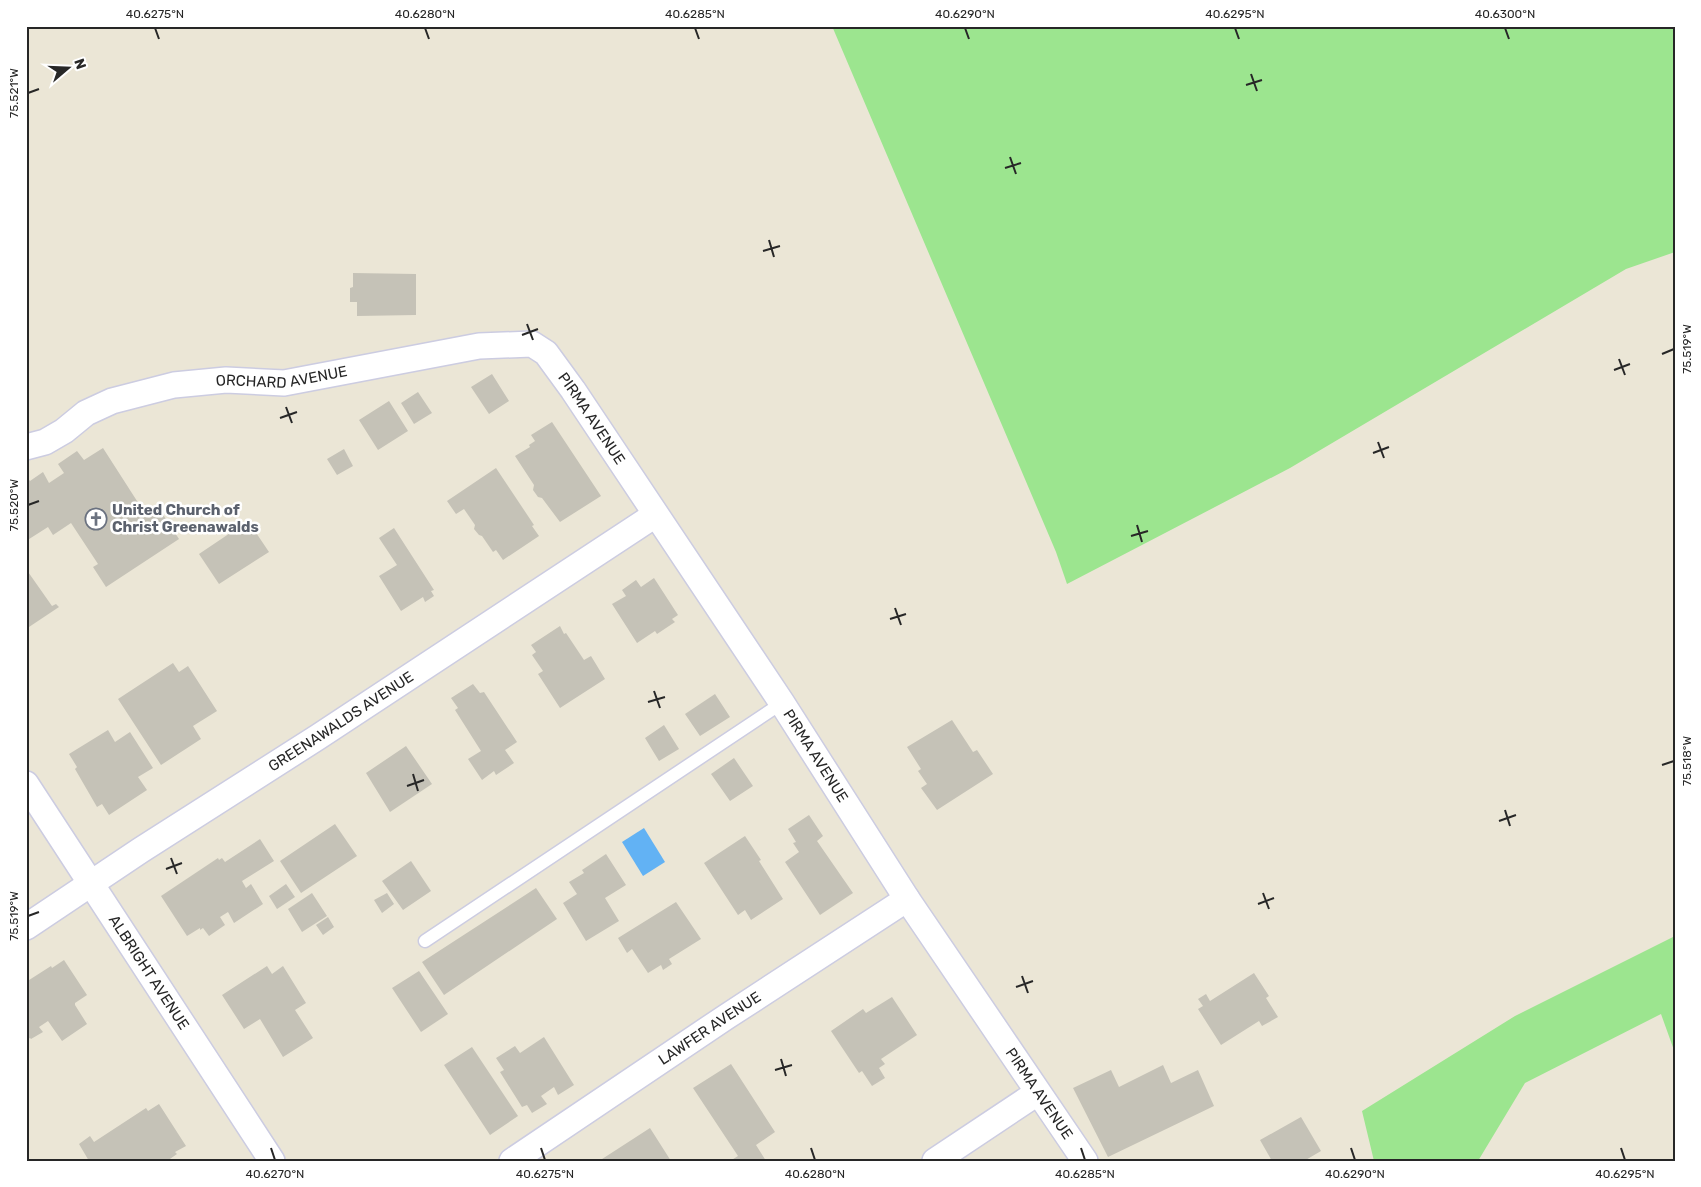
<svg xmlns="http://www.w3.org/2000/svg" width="1701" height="1187" font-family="Rubik,sans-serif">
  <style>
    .green { fill: #9ce58f }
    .water { fill: #62b2f4 }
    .building { fill: #c5c2b7 }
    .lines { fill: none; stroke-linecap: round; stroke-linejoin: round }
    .lane-casing { stroke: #cccce1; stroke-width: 15 }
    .street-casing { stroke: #cccce1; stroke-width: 28 }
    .lane { stroke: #fff; stroke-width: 12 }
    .street { stroke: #fff; stroke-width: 25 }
    .ticks { fill: none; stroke: #272727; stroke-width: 2 }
    .labels { text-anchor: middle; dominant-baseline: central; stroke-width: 5; stroke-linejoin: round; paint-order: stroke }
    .street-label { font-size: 15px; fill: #272727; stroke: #fff }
    .worship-label { font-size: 15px; font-weight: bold; fill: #5b616d; stroke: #fff; text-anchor: start }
    .neatline { fill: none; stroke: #272727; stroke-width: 2 }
    .ticks-label { font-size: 12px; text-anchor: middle; fill: #272727 }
  </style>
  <rect width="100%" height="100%" fill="#ebe6d6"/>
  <path class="green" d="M832,26H1675V252L1626,269L1290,468L1067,584L1056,552Z
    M1675,936V1053L1661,1014L1525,1083L1478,1161H1374L1362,1111L1515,1016Z"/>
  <path class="water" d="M644,828L665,862L643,876L622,842Z"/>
  <path class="building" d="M353,273L416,274V315L357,316V302H350V288L353,287Z
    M492,374L509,401L489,414L471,387Z
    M418,392L432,413L414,424L401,403Z
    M389,401L408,431L378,450L359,420Z
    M552,422L601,496L560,522L542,498L538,497L533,490L534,485L515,456L530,447L529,445L535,441L531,435Z
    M103,448L146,515L158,507L179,539L106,587L93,567L98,564L71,523L53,535L48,527L26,541V476L30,481L43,472L49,483L64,473L58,464L77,451L84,460Z
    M344,449L353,466L337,475L327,459Z
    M496,468L534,525L532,526L539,536L503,560L496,550L493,552L482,536L479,535L474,529L475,525L464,509L456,514L447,501Z
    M248,521L269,552L219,584L199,554Z
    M394,528L434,590L431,591L434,596L425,602L423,597L401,611L379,576L397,565L379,538Z
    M26,569L52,606L56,604L59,607L26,629Z
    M654,578L678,615L672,619L675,622L657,634L655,631L637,643L612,604L626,596L622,590L636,580L641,587Z
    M560,626L564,634L566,633L584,660L591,656L605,679L560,708L538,674L543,671L532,655L536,652L531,645Z
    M173,663L179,672L188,666L217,711L193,726L201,739L161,765L118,699Z
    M473,684L480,693L484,692L517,742L505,750L514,763L496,775L494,771L482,780L468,759L481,751L455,710L458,708L451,698Z
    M715,694L730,717L700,736L685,714Z
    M952,720L973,752L977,750L993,774L937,810L921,788L927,784L918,771L921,769L907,747Z
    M664,725L679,749L659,761L645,738Z
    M108,730L115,742L130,732L153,768L138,777L147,790L109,815L102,804L97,807L75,769L77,767L69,754Z
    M406,746L432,784L390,812L366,773Z
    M734,758L753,786L730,801L711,774Z
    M809,815L823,836L817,841L853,893L820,915L785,862L799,852L793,843L796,842L788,829Z
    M335,824L357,856L301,893L280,861Z
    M745,836L761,860L759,861L783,899L751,920L745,910L738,915L704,863Z
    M260,839L274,861L242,881L246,888L251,884L263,904L234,923L228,912L220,917L225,925L209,936L203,928L200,930V928L187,936L161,896L218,858L219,860L222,858L225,862Z
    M606,854L626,885L605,898L619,921L586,941L563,903L577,894L569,882L584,873L582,870Z
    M411,861L431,891L403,910L382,881Z
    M286,884L295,897L277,909L269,896Z
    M536,888L557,919L444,995L422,962Z
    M312,893L327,916L302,932L288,909Z
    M387,893L394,904L382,913L374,900Z
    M676,902L701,939L669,959L672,964L663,970L661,965L648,973L632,949L627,953L618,938Z
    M328,917L334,927L323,935L316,925Z
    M64,960L87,995L75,1003V1005L87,1024L62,1041L48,1021L39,1027L43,1032L31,1039L30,1038L26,1040V982L51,966L52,968Z
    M267,966L272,974L283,966L306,1003L295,1010L313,1038L283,1057L260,1019L244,1029L222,995Z
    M419,971L448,1014L421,1032L392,988Z
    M1254,973L1269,996L1266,998L1278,1017L1262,1026L1259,1021L1221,1045L1198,1009L1203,1006L1198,999L1206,994L1210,1001Z
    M892,997L917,1035L881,1059L885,1064L879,1068L885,1078L872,1086L862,1071L859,1073L831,1031L863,1009L866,1013Z
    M544,1037L574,1085L558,1095L554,1087L541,1096L547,1104L532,1113L527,1105L522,1107L500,1072L504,1070L496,1058L515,1046L520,1053Z
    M472,1047L518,1116L490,1135L444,1065Z
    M731,1064L775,1132L756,1145L766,1161H730L738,1156L693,1088Z
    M1163,1065L1171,1083L1198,1070L1214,1106L1108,1157L1073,1088L1111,1070L1119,1087Z
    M159,1104L186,1146L175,1152L177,1154L167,1161H89L79,1144L90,1136L94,1142L146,1108L148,1111Z
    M1301,1117L1321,1151L1304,1161H1272L1260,1140Z
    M650,1128L671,1161H599Z"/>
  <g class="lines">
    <g class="lane-casing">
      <path id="lane" d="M425,941L782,703"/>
    </g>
    <g class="street-casing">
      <g id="street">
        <path id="s1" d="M26,447L45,442L64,431L86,413L112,401L174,385L226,380L284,383L479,346L532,344L546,353L573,390L782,703L907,899L1085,1161"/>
        <path id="s2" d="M26,784L272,1161"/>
        <path id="s3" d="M26,927L141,850L318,737L655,515"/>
        <path id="s4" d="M512,1161L726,1017L907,899"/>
        <path d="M935,1161L1037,1093"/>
      </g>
    </g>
    <use href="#lane" class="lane"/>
    <use href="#street" class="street"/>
  </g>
  <path class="ticks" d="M155,28L159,39M425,28L429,39M695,28L699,39M965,28L969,39M1235,28L1239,39M1505,28L1509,39M1251,74L1257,91M1246,85L1262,80M28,93L39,89M1010,157L1016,174M1005,168L1021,163M769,240L774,257M763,251L780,246M527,324L533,340M522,335L538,329M1662,354L1674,349M1619,359L1625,375M1614,370L1630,364M286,407L292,423M280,418L297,412M1378,442L1384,458M1373,453L1389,447M28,505L39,501M1137,525L1142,542M1131,536L1148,531M895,608L901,625M890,619L906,614M654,691L660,708M648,702L665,697M1662,765L1674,761M413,774L418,791M407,786L424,780M1505,810L1510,826M1499,821L1516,815M171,858L177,874M166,869L182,863M1263,893L1269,909M1258,904L1274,898M28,916L39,912M1022,976L1028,993M1016,987L1033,981M781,1059L786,1076M775,1070L792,1065M271,1148L275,1160M541,1148L545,1160M811,1148L815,1160M1081,1148L1085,1160M1351,1148L1355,1160M1621,1148L1625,1160"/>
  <defs>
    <g id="church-ring" transform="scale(1.125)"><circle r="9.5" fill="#fff" stroke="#6b7280" stroke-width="1.5"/><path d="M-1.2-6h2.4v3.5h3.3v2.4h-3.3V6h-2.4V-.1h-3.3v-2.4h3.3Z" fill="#6b7280"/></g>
  </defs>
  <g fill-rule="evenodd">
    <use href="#church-ring" x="96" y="519"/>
  </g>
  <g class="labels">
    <g class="street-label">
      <text stroke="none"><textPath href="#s1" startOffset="271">ORCHARD AVENUE</textPath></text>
      <text stroke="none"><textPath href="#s1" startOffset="621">PIRMA AVENUE</textPath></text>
      <text stroke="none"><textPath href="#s3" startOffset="376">GREENAWALDS AVENUE</textPath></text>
      <text stroke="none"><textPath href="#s1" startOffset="1026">PIRMA AVENUE</textPath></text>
      <text stroke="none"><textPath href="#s2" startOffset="225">ALBRIGHT AVENUE</textPath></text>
      <text stroke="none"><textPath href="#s4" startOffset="238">LAWFER AVENUE</textPath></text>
      <text stroke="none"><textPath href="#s1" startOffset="1431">PIRMA AVENUE</textPath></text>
    </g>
    <g class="worship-label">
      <text x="112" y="510">United Church of<tspan x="112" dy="17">Christ Greenawalds</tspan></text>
    </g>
  </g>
  <rect width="1701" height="1187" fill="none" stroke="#ffffff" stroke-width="55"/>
  <g transform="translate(68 68) rotate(71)" stroke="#ffffff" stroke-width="4" paint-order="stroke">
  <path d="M0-4L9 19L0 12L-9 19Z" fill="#272727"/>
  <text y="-8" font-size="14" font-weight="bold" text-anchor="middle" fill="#272727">N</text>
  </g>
  <rect x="28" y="28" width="1646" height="1132" class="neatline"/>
  <g class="ticks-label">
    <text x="155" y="18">40.6275°N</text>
    <text x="425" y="18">40.6280°N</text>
    <text x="695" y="18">40.6285°N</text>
    <text x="965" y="18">40.6290°N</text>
    <text x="1235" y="18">40.6295°N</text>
    <text x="1505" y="18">40.6300°N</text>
    <text transform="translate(14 93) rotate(-90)" y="4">75.521°W</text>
    <text transform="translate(1687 349) rotate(-90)" y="4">75.519°W</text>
    <text transform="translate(14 505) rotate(-90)" y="4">75.520°W</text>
    <text transform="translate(1687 761) rotate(-90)" y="4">75.518°W</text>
    <text transform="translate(14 916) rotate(-90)" y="4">75.519°W</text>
    <text x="275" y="1178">40.6270°N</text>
    <text x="545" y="1178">40.6275°N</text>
    <text x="815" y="1178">40.6280°N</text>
    <text x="1085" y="1178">40.6285°N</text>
    <text x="1355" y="1178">40.6290°N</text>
    <text x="1625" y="1178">40.6295°N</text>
  </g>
</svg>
